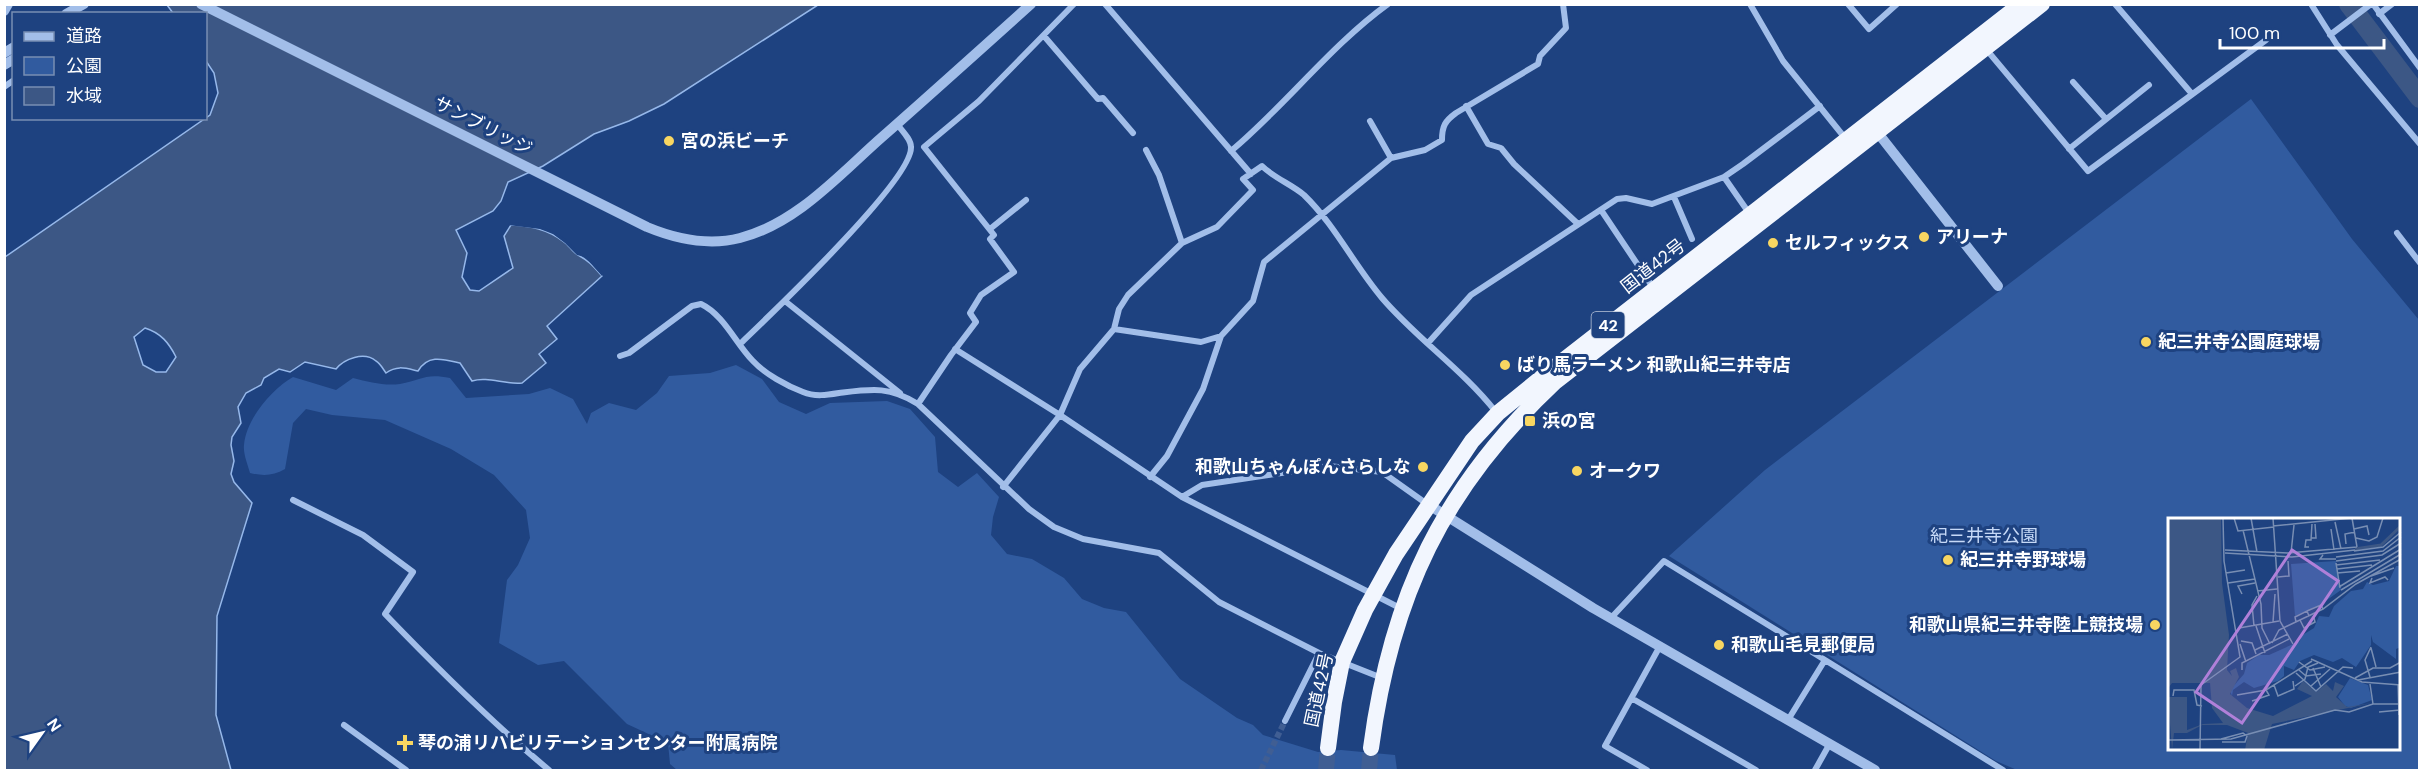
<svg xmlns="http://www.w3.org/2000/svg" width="2424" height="775" font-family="'DM Sans','Noto Sans JP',sans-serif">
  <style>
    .green { fill: #315b9f; fill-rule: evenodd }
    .water { fill: #3c5785; stroke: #96b8ea; stroke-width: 1.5; fill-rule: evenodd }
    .pier { fill: #1e4280 }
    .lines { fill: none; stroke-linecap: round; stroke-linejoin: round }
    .river { stroke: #3c5785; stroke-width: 20 }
    .minor-tunnel { stroke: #405e93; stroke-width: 6; stroke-dasharray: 6 3; stroke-linecap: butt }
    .trunk-tunnel { stroke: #405e93; stroke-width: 16; stroke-dasharray: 16 8; stroke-linecap: butt }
    .minor { stroke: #a2bee9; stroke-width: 6 }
    .tertiary { stroke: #a2bee9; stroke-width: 10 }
    .trunk { stroke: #f2f6fe; stroke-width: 16 }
    .poi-dot { fill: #f8d661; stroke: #1e4280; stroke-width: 2 }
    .labels { text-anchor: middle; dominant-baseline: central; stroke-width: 6; stroke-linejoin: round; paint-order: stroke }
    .shield { fill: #1e4280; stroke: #bcc6d9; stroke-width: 1.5 }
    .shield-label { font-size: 16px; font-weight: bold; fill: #fff }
    .street-label { font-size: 18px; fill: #fff; stroke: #1e4280 }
    .poi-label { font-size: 18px; font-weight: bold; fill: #fff; stroke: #1e4280; text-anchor: start }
    .park-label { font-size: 18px; fill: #c6d9f7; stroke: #1e4280 }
    .inset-river { fill: none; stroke: #3c5785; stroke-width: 3 }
    .inset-road { fill: none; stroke: #788eb3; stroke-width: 1.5 }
    .view { fill: #b080d9; fill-opacity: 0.15; stroke: #b080d9; stroke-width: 3 }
    .inset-edge { fill: none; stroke: #fff; stroke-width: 3 }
  </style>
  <rect width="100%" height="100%" fill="#1e4280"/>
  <path class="green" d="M2251,99L2352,239L2419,320V770H2017L1996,761L1669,556L1765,470ZM2169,520H2398V750H2169Z
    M736,365L762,379L779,402L806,414L830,403L887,401L910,409L935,437L938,472L958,487L977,473L999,497L993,517L991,535L1007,554L1032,559L1064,578L1082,599L1104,608L1126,612L1180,679L1237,718L1253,725L1263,735L1318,752L1341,750L1395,755L1397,770H677L670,764L668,743L627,724L564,661L538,665L499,643L507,580L518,565L530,538L526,510L494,475L451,449L385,420L332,415L306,409L293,423L285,469C273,476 263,476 250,473C248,465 243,454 244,445C246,419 272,389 293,377L336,390L353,378C369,382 384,386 400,384C422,380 425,373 450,378L466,398L529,394L550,388L573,399L587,424L591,413L609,403L636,410L657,393L669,376L710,373Z"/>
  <path class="water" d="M167,5H818L664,104L629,121L594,134L543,166L508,182L501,201L493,211L456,230L467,253L462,277L470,290L479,291L513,268L504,236L511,225C530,226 548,229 564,242C569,245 572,252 578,255C589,261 593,266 602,276L547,326L557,339L539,354L546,363L522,383C505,385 488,376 472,381L460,363C443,359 428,354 418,371C405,368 397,365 386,373C383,369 380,363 376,361C364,351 344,359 336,369L305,362L290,372L279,369L264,378L261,385L246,393L238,407L241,423L232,437L231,445L234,461L231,474L234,482L252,503L217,616L216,715L231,770H5V257L210,115L218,93L214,73L206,61V14L173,13ZM145,328C161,333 169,343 176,357L166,372H156L143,365L134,337Z"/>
  <path class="pier" d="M511,222L541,226L555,232L567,240L578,252L587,255L604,274L602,276L585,257L577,255L565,243L553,234L540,229L507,225Z"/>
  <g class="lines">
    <path class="river" d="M2349,4L2420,98"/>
    <path class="minor-tunnel" d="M1261,770L1285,721"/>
    <path class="trunk-tunnel" d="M1326,770L1328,748
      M1369,770L1371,748"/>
    <path class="minor" d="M1105,4L1251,174
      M1750,4L1783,61L1845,138
      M1848,4L1869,29L1897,4
      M2115,4L2192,94
      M2311,4L2337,45L2420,144
      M2373,4L2420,68
      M2379,14L2392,4
      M2330,35L2371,4
      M1044,36L1098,99L1103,98L1133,133
      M1986,49L2088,171L2266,40
      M2073,82L2106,119
      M4,87L14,80
      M1466,106L1488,144L1501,148L1514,164L1578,224
      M1370,121L1391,158
      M2069,149L2149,85
      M1146,150L1159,175L1182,243
      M1231,151C1286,105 1330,46 1388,4
      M1724,177L1749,213
      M1674,197L1692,239
      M1601,210L1654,289
      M990,229L1026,200
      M2397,233L2420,263
      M785,301L900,393
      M1114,329L1201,342L1221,336
      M1428,343L1471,295L1617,199L1626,198L1652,204L1724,177L1743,164L1820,106
      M740,344C769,316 913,180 911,147C911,139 902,131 897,124
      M955,349L1060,415L1182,497L1402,609
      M620,356L629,353L692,306L701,304C724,315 736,344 753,361C765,374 787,386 803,392C815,397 827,395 839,393C872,389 889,386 918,404L1029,509L1054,527L1083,539L1159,553L1219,602L1319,653L1382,678
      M918,404L951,355L976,322L970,313L981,295L1014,272L990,239L994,235L924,147L979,101L1074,4
      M1150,477L1167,456L1203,389L1221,336L1253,301L1264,262L1391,158L1425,150L1442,140C1442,126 1445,121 1456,113L1538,64L1540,56L1566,28L1563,4
      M1003,487L1060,415L1080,369L1114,329L1119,309L1128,295L1182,243L1217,227L1253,190L1243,179L1262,166C1274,178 1291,184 1304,195C1335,225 1354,265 1382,298C1417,339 1462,369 1496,412
      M1182,497L1202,485L1329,466L1382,472L1427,504
      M293,500L363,535L413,572L385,614C438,669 491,722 549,770
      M1611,618L1664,561L1825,660L1788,720
      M1825,660L2003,770
      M1633,699L1756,770
      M1285,721L1319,653
      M344,725L406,770
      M1647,770L1605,746L1660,646
      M1815,770L1829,745"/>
    <path class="tertiary" d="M201,4L647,227C676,239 709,246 740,238C796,224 839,175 881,138C931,94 981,49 1031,4
      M4,11L8,4
      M66,14L84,4
      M4,53L14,47
      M4,65L14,59
      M1874,128L1998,286
      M1429,505L1593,608L1875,770"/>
    <path class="trunk" d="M1328,748L1334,702L1342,662L1365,610L1396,554L1472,441L1498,413L1546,374L2021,4
      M1371,748C1391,596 1443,487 1555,382L2042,4"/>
  </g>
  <g class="poi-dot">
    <circle cx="669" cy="141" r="6"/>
    <circle cx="1924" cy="237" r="6"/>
    <circle cx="1773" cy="243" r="6"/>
    <circle cx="2146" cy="342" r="6"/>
    <circle cx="1505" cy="365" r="6"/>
    <rect x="1524" y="415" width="12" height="12" rx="3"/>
    <circle cx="1423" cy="467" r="6"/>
    <circle cx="1577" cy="471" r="6"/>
    <circle cx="1948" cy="560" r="6"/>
    <circle cx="2155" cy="625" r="6"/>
    <circle cx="1719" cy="645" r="6"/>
    <path d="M402 734h6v6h6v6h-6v6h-6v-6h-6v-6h6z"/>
  </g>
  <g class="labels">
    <rect class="shield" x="1591.5" y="312" width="33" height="26" rx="4.5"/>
    <g class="shield-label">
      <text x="1608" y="325">42</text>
    </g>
    <g class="street-label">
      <text transform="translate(483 126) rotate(27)">サンブリッジ</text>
      <text transform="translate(1653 266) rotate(-38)">国道42号</text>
      <text transform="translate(1319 690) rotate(-78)">国道42号</text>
    </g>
    <g class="poi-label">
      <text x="681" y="141">宮の浜ビーチ</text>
      <text x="1936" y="237">アリーナ</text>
      <text x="1785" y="243">セルフィックス</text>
      <text x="2158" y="342">紀三井寺公園庭球場</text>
      <text x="1517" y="365">ばり馬ラーメン 和歌山紀三井寺店</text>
      <text x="1542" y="421">浜の宮</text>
      <text x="1411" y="467" text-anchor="end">和歌山ちゃんぽんさらしな</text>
      <text x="1589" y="471">オークワ</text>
      <text x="1960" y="560">紀三井寺野球場</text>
      <text x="2143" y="625" text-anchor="end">和歌山県紀三井寺陸上競技場</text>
      <text x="1731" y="645">和歌山毛見郵便局</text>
      <text x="418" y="743">琴の浦リハビリテーションセンター附属病院</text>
    </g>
    <g class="park-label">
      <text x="1984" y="536">紀三井寺公園</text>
    </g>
  </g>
  <g transform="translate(2168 518)">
    <rect width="232" height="232" fill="#1e4280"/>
    <path d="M168,43L173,72L152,87L127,98L123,46ZM228,48H232L233,129L228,131V141L205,124L203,117V127L188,149L174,140L165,144L146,137L132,143L126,152L116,148V158L110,163L86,170L76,164L65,172L64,178L62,172L76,156L79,145L91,137H101L132,123L133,118L146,110L151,98L161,99L166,88L183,73L195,71L199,64L205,67L221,63ZM182,160L200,167L204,182L183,190L177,188L170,179Z" fill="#315b9f"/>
    <path d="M0,0H53L54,65L61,117L59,152L64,158L62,153L68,150L71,159L62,176L79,190L105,198L144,178L129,171L135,163L148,174L158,166L165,173L167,164L176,168L168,179L179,189L204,185L104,206L96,232H77L80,215L59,207H34L19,215H6L4,232L0,179H19V212L35,206L55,205L44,190L42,165H4L1,169Z" fill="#3c5785"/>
    <path class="inset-river" d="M187,31L213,27L233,8"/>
    <path class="inset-road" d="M66,0L70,13L106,9M83,0L89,34M105,0L112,103L125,126M184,0L189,29M167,4L173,31M105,8L184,0M163,11L166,32M186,11L199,8L201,17M75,12L93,86L94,110L102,126M143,20H148L147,6M188,20L201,23L209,19L215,0M178,26L177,16L187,14M141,29H137L138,22H143L144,6M57,32L120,35L189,29M186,33L215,29L233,14M57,35L124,39L187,32M123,35L126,7M155,37L152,41H168M168,39L215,33L233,19M168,43L214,37L233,25M168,45L172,70M168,47L212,42M169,51L204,47M58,55L77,52M169,55L192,53M203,58L226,50M110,59L121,58L120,43M204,60L202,65L217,59L220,62M60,65L87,61M171,69L233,31M173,72L233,36M89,73L109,71M74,76L70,68L87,65M139,93L153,87L155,91M132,102L136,110L147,104L146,100M105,104L107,76M128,104L127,99L139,93L141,98M86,108L84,87L89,78M88,108L97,135M71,110L111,103M73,123L84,125L88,136M104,125L111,112L155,91L188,66L233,41M72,126L78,144M203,130L208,149M87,132L120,116M143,141L194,164L233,167M131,144L142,152L157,149M145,150L153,169M74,152V145L121,121M131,152L138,158L153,156M128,155L148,173L175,149L185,150M202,159L197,142L203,129M187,160L205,150H222L233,144M190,162L233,154M202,166L205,186M230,166L231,197M33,167L72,139L56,43L55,0M106,167L110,178L126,171L125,163M127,168L137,161L140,149L150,145M143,168L162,151M69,177L98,172L144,143M5,178L6,172H26L29,187L34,188M84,183L101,177L98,172M211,194L232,192M53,221L75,215L79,218L77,224H54M0,222L63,221L167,192L181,194L205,186H233M32,232L33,167"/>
    <path class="view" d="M124,32L170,63L74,205L28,174Z"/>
    <rect width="232" height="232" class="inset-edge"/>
  </g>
  <rect width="2424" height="775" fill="none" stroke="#ffffff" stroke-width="12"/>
  <rect x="12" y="12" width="195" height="108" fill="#1e4280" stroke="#788eb3" stroke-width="1.5"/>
  <rect x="24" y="32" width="30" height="9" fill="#a2bee9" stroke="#788eb3" stroke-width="1.5"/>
  <text x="66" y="42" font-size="18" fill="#ffffff">道路</text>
  <rect x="24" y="57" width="30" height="18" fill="#315b9f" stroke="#788eb3" stroke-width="1.5"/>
  <text x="66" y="72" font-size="18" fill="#ffffff">公園</text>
  <rect x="24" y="87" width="30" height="18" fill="#3c5785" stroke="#788eb3" stroke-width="1.5"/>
  <text x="66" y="102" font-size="18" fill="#ffffff">水域</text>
  <g transform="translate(42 733) rotate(56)" stroke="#1e4280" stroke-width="4.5" paint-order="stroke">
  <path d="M0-4.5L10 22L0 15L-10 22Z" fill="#ffffff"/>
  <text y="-9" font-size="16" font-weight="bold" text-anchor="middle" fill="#ffffff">N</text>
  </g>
  <path d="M2220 39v9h164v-9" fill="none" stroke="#ffffff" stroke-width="3"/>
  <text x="2229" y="39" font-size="18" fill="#ffffff" stroke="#1e4280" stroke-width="4.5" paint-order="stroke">100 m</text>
</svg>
